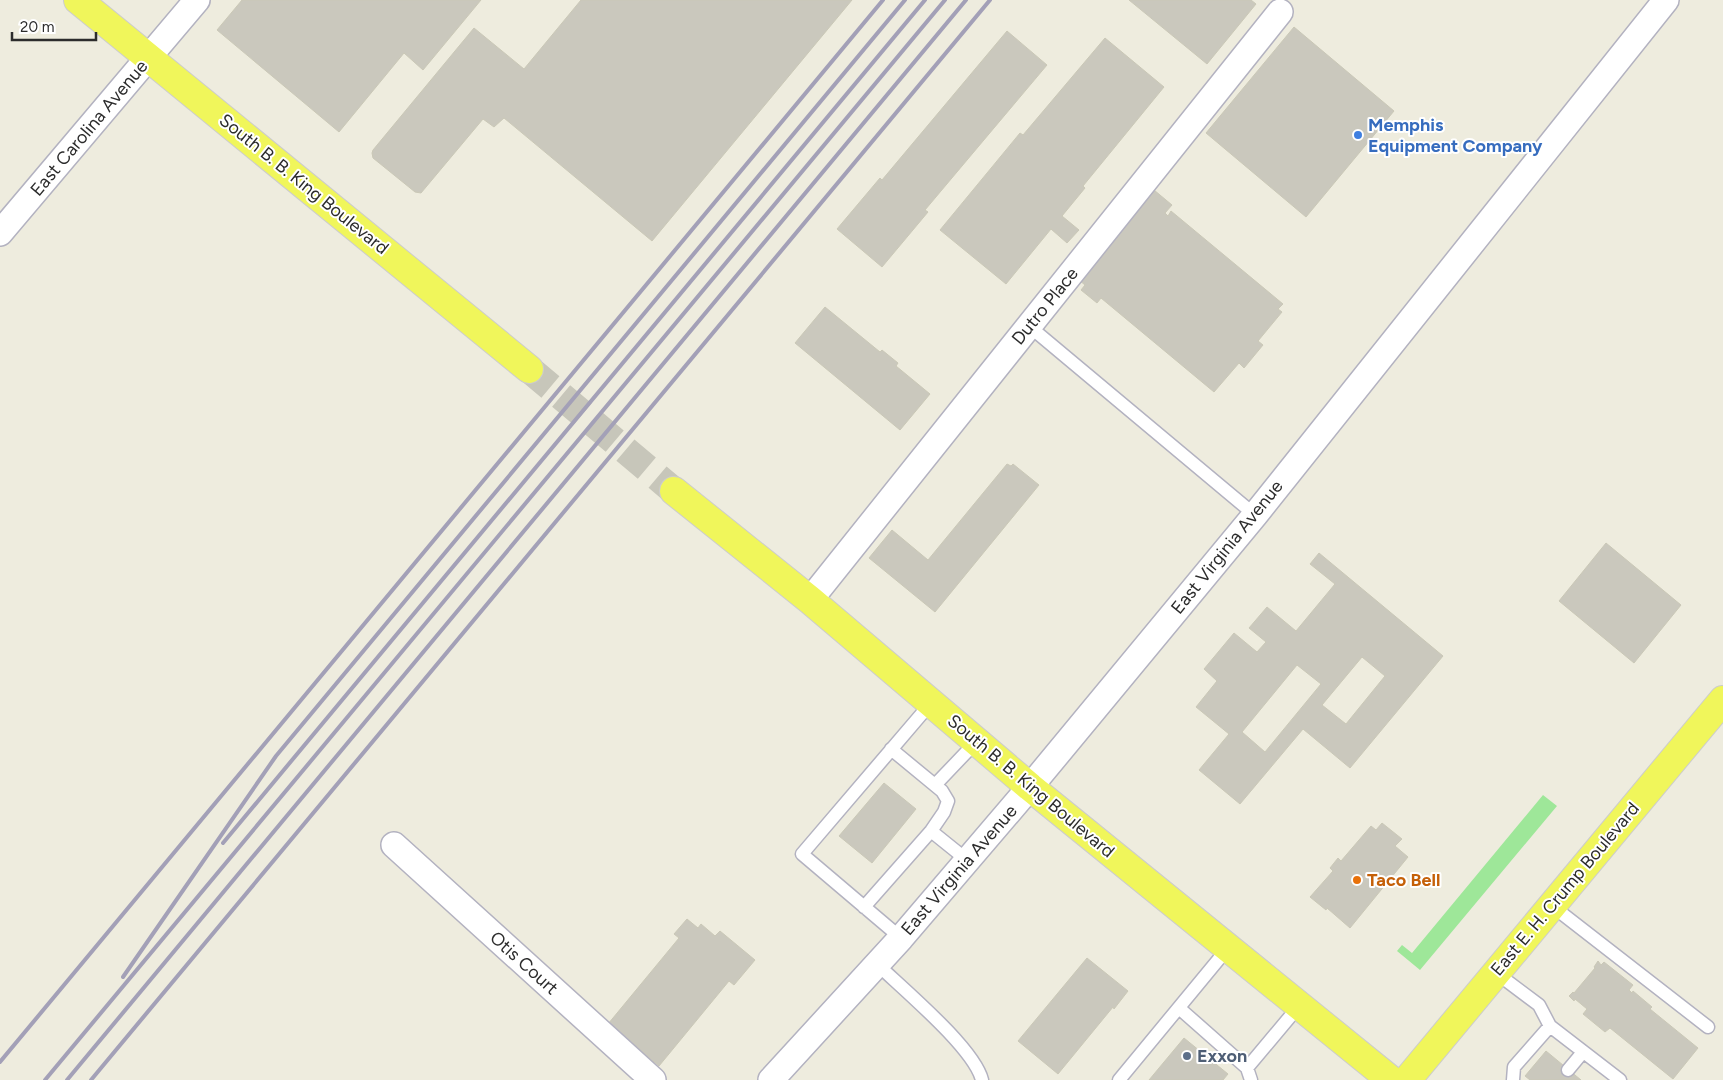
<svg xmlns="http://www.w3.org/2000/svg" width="1723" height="1080" font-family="Figtree,sans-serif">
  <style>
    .green { fill: #9ee799 }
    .building { fill: #cac8bd; stroke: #cac8b7; fill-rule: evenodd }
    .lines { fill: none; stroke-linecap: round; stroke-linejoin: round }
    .primary-tunnel { stroke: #c7c6ba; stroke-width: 28; stroke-dasharray: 28 14; stroke-linecap: butt }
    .lane-casing { stroke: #b3b2c0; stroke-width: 15 }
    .street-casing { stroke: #b3b2c0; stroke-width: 28 }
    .primary-casing { stroke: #ccc; stroke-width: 30 }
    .lane { stroke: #fff; stroke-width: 12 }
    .street { stroke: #fff; stroke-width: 25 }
    .primary { stroke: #f0f65b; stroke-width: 28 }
    .rail { stroke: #a3a0b7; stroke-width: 4 }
    .shop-dot { fill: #3f7fe0; stroke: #fff; stroke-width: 2 }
    .food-dot { fill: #e8710a; stroke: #fff; stroke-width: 2 }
    .service-dot { fill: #5c6f8a; stroke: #fff; stroke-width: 2 }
    .labels { text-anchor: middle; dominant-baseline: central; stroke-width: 4; stroke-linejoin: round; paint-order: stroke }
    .shop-label { font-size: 18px; font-weight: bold; fill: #366cbe; stroke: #fff; text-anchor: start }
    .street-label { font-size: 18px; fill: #2c2c2c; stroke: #fff }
    .food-label { font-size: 18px; font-weight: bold; fill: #c56008; stroke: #fff; text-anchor: start }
    .service-label { font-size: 18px; font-weight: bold; fill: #4e5e75; stroke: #fff; text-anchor: start }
  </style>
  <rect width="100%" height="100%" fill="#eeecde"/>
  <path class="green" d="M1543,795L1557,806L1420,970L1397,951L1402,945L1412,953Z"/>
  <path class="building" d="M242,0H481L423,70L404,53L339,132L217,30Z
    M581,0H852L652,241L504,118L494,127L483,119L421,193L415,192L373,158L372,153L373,150L474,28L524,69Z
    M1129,0H1251L1256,4L1207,64Z
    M1294,27L1394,111L1306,217L1206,133Z
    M1007,31L1047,65L925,210L928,212L882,267L837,229L880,178L882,180Z
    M1105,38L1164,87L1083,186L1085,188L1062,216L1079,230L1067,243L1051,229L1006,284L940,230L1020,133L1023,135Z
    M1154,190L1172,205L1165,213L1168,216L1171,211L1283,304L1278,309L1282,312L1258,341L1263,345L1244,368L1239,363L1214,392L1101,298L1097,303L1081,290L1085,285L1079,280Z
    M825,307L880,352L882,350L898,363L896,366L930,394L900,430L795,343Z
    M1007,464L1011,466L1013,464L1039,485L935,612L869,558L892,530L928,560Z
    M1606,543L1681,605L1634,663L1559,601Z
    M1319,553L1443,656L1350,768L1303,729L1240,804L1199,770L1229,734L1196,707L1217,681L1204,669L1234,633L1257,652L1266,642L1249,628L1267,607L1296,631L1335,584L1310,564ZM1362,657L1385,676L1346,724L1322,705ZM1297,665L1321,684L1265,752L1242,732Z
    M884,783L916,809L872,863L839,836Z
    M1382,823L1402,839L1395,846L1408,857L1350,928L1327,908L1326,910L1310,897L1333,871L1330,868L1338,858L1341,861L1371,826L1376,830Z
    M687,919L698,928L701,924L715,936L720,931L755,960L734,985L729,981L659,1066L608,1024L679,938L674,934Z
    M1087,958L1128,991L1114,1009L1113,1007L1058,1074L1018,1041Z
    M1598,961L1601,965L1604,962L1633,985L1629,990L1632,993L1633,991L1652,1007L1650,1009L1698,1048L1673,1079L1610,1028L1605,1032L1583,1014L1587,1009L1575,999L1574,1001L1569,996L1573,992L1574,993L1595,968L1594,967Z
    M1184,1038L1228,1074L1223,1080H1149Z
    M1546,1051L1581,1080H1530L1525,1076Z"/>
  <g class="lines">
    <path class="primary-tunnel" d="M529,369L674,491"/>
    <g class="lane-casing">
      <path id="lane" d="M1029,326L1255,515
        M935,785L977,741
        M931,831L967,860
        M1551,905L1708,1027
        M864,907L931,831L944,812L948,801L942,791L891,749
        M901,938L802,854L931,703
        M877,964C903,989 974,1048 982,1080
        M1495,972L1539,1005L1550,1026L1514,1067L1513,1080
        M1179,1008L1247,1068L1251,1080
        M1550,1026L1620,1080
        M1247,1068L1299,1006
        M1568,1070L1583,1052
        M1119,1080L1228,948"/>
    </g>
    <g class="street-casing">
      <path id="street" d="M0,233L197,0
        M810,600L1280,12
        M394,845L653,1080
        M771,1080L901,938L1030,787L1255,515L1666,0"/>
    </g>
    <g class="primary-casing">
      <path id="primary" d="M78,0L529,369
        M674,491L810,600L1030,787L1391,1080
        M1407,1080L1723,700"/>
    </g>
    <use href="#lane" class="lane"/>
    <use href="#street" class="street"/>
    <use href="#primary" class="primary"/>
    <path class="rail" d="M223,843L925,0
      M123,977L276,756L905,0
      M0,1062L883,0
      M45,1080L945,0
      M67,1080L966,0
      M91,1080L990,0"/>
  </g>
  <circle class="shop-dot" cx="1358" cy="135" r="5"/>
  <circle class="food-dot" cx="1357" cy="880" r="5"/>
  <circle class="service-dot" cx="1187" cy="1056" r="5"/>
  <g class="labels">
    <g class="shop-label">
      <text x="1368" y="125">Memphis<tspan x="1368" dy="21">Equipment Company</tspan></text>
    </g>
    <g class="street-label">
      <text transform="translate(89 128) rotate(-50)">East Carolina Avenue</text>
      <text transform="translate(304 184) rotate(39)">South B. B. King Boulevard</text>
      <text transform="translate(1045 306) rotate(-51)">Dutro Place</text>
      <text transform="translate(1227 547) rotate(-51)">East Virginia Avenue</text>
      <text transform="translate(1031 786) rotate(40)">South B. B. King Boulevard</text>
      <text transform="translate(959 870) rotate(-49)">East Virginia Avenue</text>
      <text transform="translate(1565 889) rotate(-50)">East E. H. Crump Boulevard</text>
      <text transform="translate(524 963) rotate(42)">Otis Court</text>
    </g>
    <g class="food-label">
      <text x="1367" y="880">Taco Bell</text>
    </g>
    <g class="service-label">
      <text x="1197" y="1056">Exxon</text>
    </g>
  </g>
  <path d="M12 32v8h84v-8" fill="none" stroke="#2c2c2c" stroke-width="2.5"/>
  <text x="20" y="32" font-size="15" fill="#2c2c2c" stroke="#ffffff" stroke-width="4" paint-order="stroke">20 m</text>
</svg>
